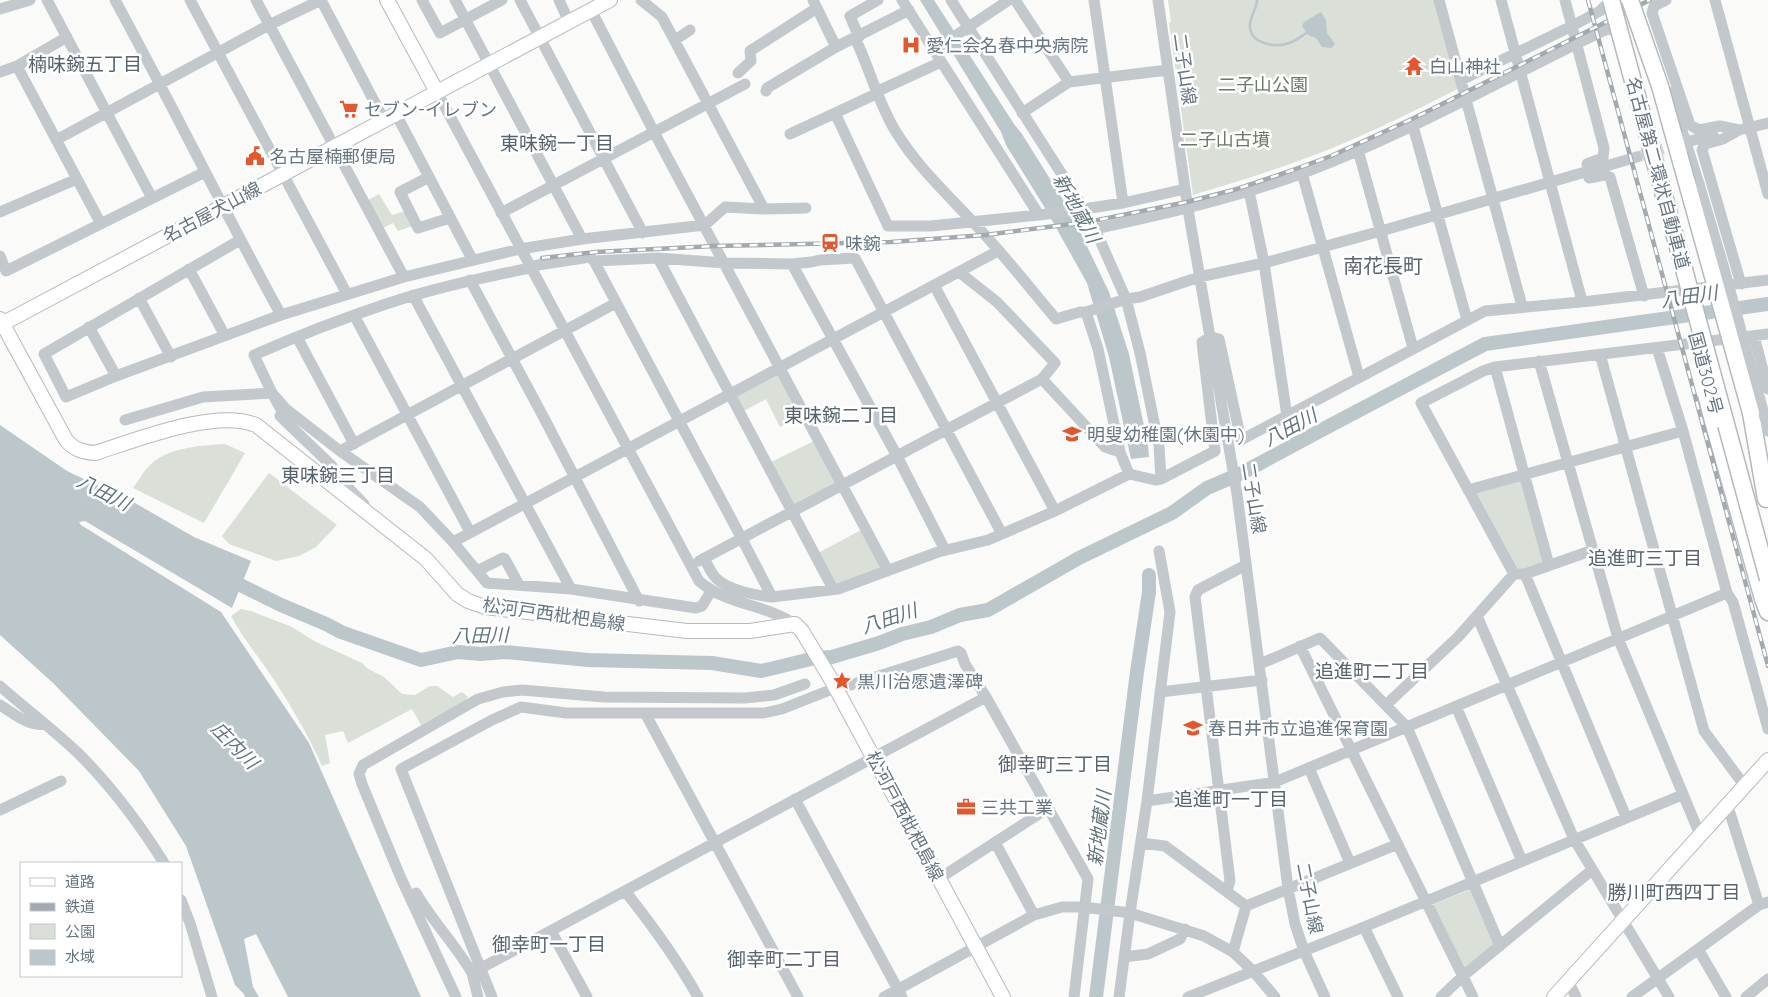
<svg xmlns="http://www.w3.org/2000/svg" width="1768" height="997" font-family="Quicksand,'Noto Sans JP',sans-serif">
  <style>
    .green { fill: #dadfd7 }
    .water { fill: #bbc7cb }
    .lines { fill: none; stroke-linecap: round; stroke-linejoin: round }
    .stream { stroke: #bbc7cb; stroke-width: 2.5 }
    .river { stroke: #bbc7cb; stroke-width: 14 }
    .minor-tunnel { stroke: #d5d9db; stroke-width: 11; stroke-dasharray: 11 5.5; stroke-linecap: butt }
    .major-casing { stroke: #b5babe; stroke-width: 16 }
    .highway-casing { stroke: #b4b9bd; stroke-width: 19 }
    .minor { stroke: #c3c8cc; stroke-width: 11 }
    .major { stroke: #fff; stroke-width: 14 }
    .highway { stroke: #fff; stroke-width: 16 }
    .rail-casing { stroke: #a2aab0; stroke-width: 4.5 }
    .rail { stroke: #fff; stroke-width: 2.5; stroke-dasharray: 8; stroke-linecap: butt }
    .highway-bridge-casing { stroke: #b4b9bd; stroke-width: 19; stroke-linecap: butt }
    .minor-bridge { stroke: #c3c8cc; stroke-width: 11 }
    .highway-bridge { stroke: #fff; stroke-width: 16 }
    .labels { text-anchor: middle; dominant-baseline: central; stroke-width: 5; stroke-linejoin: round; paint-order: stroke }
    .poi-label { font-size: 18px; fill: #657683; stroke: #fff; text-anchor: start }
    .street-label { font-size: 18px; fill: #657683; stroke: #fff }
    .park-label { font-size: 18px; fill: #687a64; stroke: #fff }
    .neighbourhood-label { font-size: 19px; fill: #57646e; stroke: #fff }
    .water-label { font-size: 19px; font-style: italic; fill: #60757c; stroke: #fff }
    .quarter-label { font-size: 20px; fill: #57646e; stroke: #fff }
  </style>
  <rect width="100%" height="100%" fill="#fafaf8"/>
  <path class="green" d="M1168,0H1434L1458,89C1416,110 1374,131 1330,149C1285,167 1239,181 1193,195L1169,23L1171,22Z
    M379,194L392,215L405,211L412,226L398,231L393,223L383,228L368,200Z
    M778,372L803,415L780,427L766,399L742,412L736,394Z
    M814,441L838,484L794,507L771,462Z
    M225,444L245,453L204,523L133,488C137,483 140,477 144,472C162,447 197,446 225,444Z
    M269,473L337,525L316,547L299,556L276,561L229,544L222,536Z
    M1519,480L1522,482L1543,561L1542,564L1520,572L1517,570L1475,496L1476,492Z
    M863,529L882,566L881,570L838,585L835,584L818,553Z
    M241,609L251,611L292,627L314,641L362,663L368,669L384,677L402,694L415,695L430,686H437L453,697L462,692L468,697L465,701L421,725L412,709L348,743L343,731L325,735L330,763L322,766C307,732 287,699 266,668C254,651 241,635 231,616Z
    M1469,890L1472,891L1494,943L1493,946L1466,969L1463,968L1433,907L1434,904Z"/>
  <path class="water" d="M920,0H934L1014,124L1022,134L1070,211L1109,292L1129,354L1148,445L1149,457L1131,459L1109,357L1087,283L1045,208L1006,145L1001,132Z
    M1321,12L1326,20L1327,33L1335,44L1332,48L1322,47L1316,38L1308,35L1302,26L1304,22Z
    M0,425L67,471L135,503L194,537L251,561L232,608L85,521L79,522L81,525L221,612L309,743L421,997H288L256,934L244,939L253,987L259,997H245L244,994L235,985L186,846L139,771L53,683L0,635Z"/>
  <g class="lines">
    <path class="stream" d="M1257,0C1257,10 1249,17 1250,27C1251,44 1276,48 1289,43C1295,41 1301,37 1306,33"/>
    <path class="river" d="M224,577L281,605L326,624L341,632L421,660L458,652L481,654L505,652L588,660L712,663L761,671L770,669L815,658L832,657L879,643L902,634L931,627L960,615L988,610L1079,558L1172,513L1207,488L1242,473L1331,425L1485,344L1768,304
      M1096,997L1137,672L1149,592V575"/>
    <path class="minor-tunnel" d="M1637,157L1679,144"/>
    <g class="major-casing">
      <path id="major" d="M387,0L437,92
        M0,319L66,440C75,450 82,452 95,453C136,440 216,408 256,425L426,559L457,594L468,601L485,607L687,631H750L795,624L802,631L832,681L1003,997
        M0,325L610,0
        M1554,997L1768,760"/>
    </g>
    <g class="highway-casing">
      <path id="highway" d="M1751,413L1766,499
        M1713,421L1763,599L1768,612"/>
    </g>
    <path class="minor" d="M47,0L152,198
      M115,0C172,105 224,211 281,315
      M190,0L347,294
      M256,0L404,277
      M422,0L440,33L502,0
      M455,0L582,239
      M520,0L643,233
      M559,0L569,22
      M641,0L662,17L764,209
      M813,0L836,47L909,10
      M951,0L1084,209L1123,203L1185,189
      M1015,0L1069,82L1168,70
      M1094,0L1123,203
      M1158,0L1188,209L1237,494L1288,888L1295,924L1304,951L1325,997
      M1439,0L1522,306
      M1501,0L1582,301
      M1565,0L1604,148L1603,158L1587,164
      M1666,0L1654,6L1652,13L1690,125L1699,130L1720,126L1739,130
      M1715,0L1768,194
      M0,9L30,0
      M591,10L654,132L888,571
      M859,37L850,16L878,0
      M855,38C870,69 878,103 896,132C917,166 945,192 972,221C1002,252 1028,286 1056,319L1080,312H1086L1126,299L1140,297L1199,277L1264,263L1381,231L1637,157
      M675,40L690,30
      M934,50L1009,0
      M17,66L101,224
      M0,72L17,66L67,37
      M738,73L751,61L750,51L817,8
      M1461,80L1572,26L1600,11L1606,5
      M766,91L767,88L836,47
      M437,92L699,581C728,606 763,603 795,624
      M876,92L941,62
      M1669,92L1684,137
      M835,113L888,226H931L1039,215L902,0
      M1022,113L1069,82
      M396,114L472,259
      M1413,126L1467,320
      M1743,129L1768,123
      M1739,130L1723,139L1705,144L1702,150L1741,284
      M790,134L876,94
      M56,140L269,25L321,0L384,120
      M1679,144L1713,135
      M1687,146L1699,184
      M1358,150L1413,348
      M1302,173L1359,377
      M429,177L400,192L418,228L450,218
      M1589,178L1605,175L1610,177L1644,296
      M1249,191L1264,263L1287,416
      M0,212L77,179
      M501,213L745,84
      M1039,215L1084,209
      M240,240L44,354L66,397L116,376L281,315L404,277L520,249L582,239L705,225L725,207L764,209L806,208
      M0,256L6,271L205,172
      M658,258L833,589
      M594,261L742,539L772,597
      M792,264L897,456L945,550
      M189,269L225,336
      M959,272L997,302L1055,363L1042,379L1105,447L1120,452
      M470,280L544,418L639,601
      M934,285L1055,511
      M413,295L571,589
      M139,298L171,357
      M354,315L470,532
      M89,327L116,376
      M1754,336L1768,389
      M297,337L354,444
      M1657,348L1683,431L1727,593L1733,602L1768,729
      M1600,354L1704,731L1744,785
      M1539,361L1618,638L1700,835
      M1495,367L1549,565
      M1765,418L1768,431
      M125,420L203,397L272,393L283,413L280,416L332,466L329,468L364,504
      M340,451L616,303
      M1129,474L1155,480L1161,479L1215,451L1202,342L1211,337L1219,339L1241,440L1485,311L1591,301L1768,280
      M1161,479L1159,446L1140,353L1126,299L1095,229C1165,214 1235,198 1303,173C1408,134 1506,77 1607,29L1613,30
      M1468,490L1683,431
      M453,542L998,251
      M704,558C708,565 711,574 717,579C730,591 755,595 772,597L838,589L938,552L988,540L1055,511L1129,474L1120,452L1098,349L1086,312
      M699,561L1042,379
      M477,571L503,558L505,559L519,585
      M1519,574H1525L1593,550
      M1525,574L1626,817
      M711,591L702,606L696,608L571,589L487,583L453,542L420,507L340,451L286,409L272,393L254,355C297,336 341,319 386,304C433,288 482,278 530,268L538,265L590,257L594,261L658,258L725,263L792,264L811,262L820,260L855,258L1002,534
      M1477,616L1574,839L1669,997
      M1300,646L1473,997
      M1260,664L1320,638L1407,727L1500,946
      M0,686C26,709 54,730 79,754C112,787 139,823 164,863
      M1160,692L1262,680
      M0,705C13,713 29,727 44,724
      M1386,705L1458,637L1514,574L1421,403L1483,371L1495,367L1768,334
      M1456,706L1522,861
      M645,713L798,997
      M1309,768L1350,863
      M795,799L902,997
      M1147,801L1275,782L1727,593
      M1724,808L1730,813L1759,905L1768,902
      M0,810L61,781
      M995,842L1034,915
      M1141,843L1165,846L1246,906L1233,952
      M940,878L1048,808
      M625,891C652,925 677,959 698,997
      M1227,891L1230,881L1195,597L1198,590L1246,565
      M416,893C433,922 455,944 472,973
      M181,900L190,923L212,997
      M1246,906L1398,844
      M1364,927L1398,997
      M551,931L587,997
      M1698,949L1726,997
      M1124,957L1148,954L1180,939L1185,929
      M1568,981L1576,997
      M456,997L400,876L362,784L359,774L363,765L478,699L503,692L522,690L604,697L745,698L774,695L805,684
      M478,997L472,973L986,697
      M492,997L401,769L492,720L521,707L566,713H764L782,709L835,688L844,687L958,651L961,653L965,664L986,697L1088,879L1074,997
      M884,997L1034,915L1062,907H1084L1130,913L1204,936L1233,952L1253,971L1275,997
      M1119,997L1130,913L1147,801L1170,612L1159,551
      M1188,997L1364,927L1682,795
      M1441,997L1463,976L1592,870
      M1632,997L1759,905
      M1746,997L1768,979"/>
    <use href="#major" class="major"/>
    <use href="#highway" class="highway"/>
    <g class="rail-casing">
      <path id="rail" d="M1588,0L1768,666
        M542,258L596,252L715,246L891,242L985,235L1088,222L1187,202L1237,189L1290,171L1331,156L1414,118L1650,0"/>
    </g>
    <use href="#rail" class="rail"/>
    <g class="highway-bridge-casing">
      <path id="highway-bridge" d="M1611,0L1768,579
        M1630,0L1660,86L1751,413
        M1706,394L1713,421"/>
    </g>
    <path class="minor-bridge" d="M1684,137L1687,146
      M1699,184L1723,265L1765,418"/>
    <use href="#highway-bridge" class="highway-bridge"/>
  </g>
  <defs>
    <g id="hospital-bare" transform="scale(1.5)"><path d="M-5-5h3v3.5h4V-5h3V5h-3V1.5h-4V5h-3Z" fill="#e4572e" stroke="#fff" stroke-width="2.5" paint-order="stroke"/></g>
    <g id="temple-bare" transform="scale(1.5)"><path d="M0-6L5-2H3V0L6.5 2.5H4V6H1.5V3h-3V6H-4V2.5H-6.5L-3 0V-2H-5Z" fill="#e4572e" stroke="#fff" stroke-width="2.5" paint-order="stroke"/></g>
    <g id="supermarket-bare" transform="scale(1.5)"><path d="M-6-5.5h2.5l.6 2H6L4.5 2H-2.5L-4.4-4H-6ZM-1.5 3.2a1.3 1.3 0 1 0 .1 0ZM3 3.2a1.3 1.3 0 1 0 .1 0Z" fill="#e4572e" stroke="#fff" stroke-width="2.5" paint-order="stroke"/></g>
    <g id="civic-bare" transform="scale(1.5)"><path d="M-.6-6.5H3V-4.5H.6V-3L4-1V1h2V6H-6V1h2V-1L-.6-3ZM-1.2 2.5V6h2.4V2.5Z" fill="#e4572e" stroke="#fff" stroke-width="2.5" paint-order="stroke"/></g>
    <g id="station-bare" transform="scale(1.5)"><path d="M-3-6H3Q5-6 5-4V2Q5 4 3 4L4.5 6H3L1.5 4h-3L-3 6H-4.5L-3 4Q-5 4-5 2V-4Q-5-6-3-6ZM-3.5-4v3h7v-3ZM-3.5 1v1.5H-2V1ZM2 1v1.5H3.5V1Z" fill="#e4572e" stroke="#fff" stroke-width="2.5" paint-order="stroke"/></g>
    <g id="school-bare" transform="scale(1.5)"><path d="M0-5L7-2L0 1L-7-2ZM-4 1L0 2.5L4 1V4Q0 6-4 4Z" fill="#e4572e" stroke="#fff" stroke-width="2.5" paint-order="stroke"/></g>
    <g id="sight-bare" transform="scale(1.5)"><path d="M0-6L1.8-2.2L6-1.7L2.9 1.2L3.7 5.4L0 3.3L-3.7 5.4L-2.9 1.2L-6-1.7L-1.8-2.2Z" fill="#e4572e" stroke="#fff" stroke-width="2.5" paint-order="stroke"/></g>
    <g id="office-bare" transform="scale(1.5)"><path d="M-6-3h4V-5.5h4V-3h4V5H-6ZM-1-4.5V-3h2v-1.5ZM-6 0V1H6V0Z" fill="#e4572e" stroke="#fff" stroke-width="2.5" paint-order="stroke"/></g>
  </defs>
  <g fill-rule="evenodd">
    <use href="#hospital-bare" x="911" y="45"/>
    <use href="#temple-bare" x="1414" y="66"/>
    <use href="#supermarket-bare" x="349" y="109"/>
    <use href="#civic-bare" x="255" y="156"/>
    <use href="#station-bare" x="830" y="243"/>
    <use href="#school-bare" x="1072" y="434"/>
    <use href="#sight-bare" x="842" y="681"/>
    <use href="#school-bare" x="1193" y="728"/>
    <use href="#office-bare" x="966" y="807"/>
  </g>
  <g class="labels">
    <g class="poi-label">
      <text x="926" y="45">愛仁会名春中央病院</text>
      <text x="1429" y="66">白山神社</text>
      <text x="364" y="109">セブン-イレブン</text>
      <text x="270" y="156">名古屋楠郵便局</text>
      <text x="845" y="243">味鋺</text>
      <text x="1087" y="434">明叟幼稚園(休園中)</text>
      <text x="857" y="681">黒川治愿遺澤碑</text>
      <text x="1208" y="728">春日井市立追進保育園</text>
      <text x="981" y="807">三共工業</text>
    </g>
    <g class="street-label">
      <text transform="translate(1185 69) rotate(82)">二子山線</text>
      <text transform="translate(1658 173) rotate(75)">名古屋第二環状自動車道</text>
      <text transform="translate(212 212) rotate(-28)">名古屋犬山線</text>
      <text transform="translate(1706 373) rotate(75)">国道302号</text>
      <text transform="translate(1254 498) rotate(81)">二子山線</text>
      <text transform="translate(554 614) rotate(8)">松河戸西枇杷島線</text>
      <text transform="translate(905 816) rotate(62)">松河戸西枇杷島線</text>
      <text transform="translate(1310 898) rotate(79)">二子山線</text>
    </g>
    <g class="park-label">
      <text x="1263" y="84">二子山公園</text>
      <text x="1225" y="139">二子山古墳</text>
    </g>
    <g class="neighbourhood-label">
      <text x="85" y="64">楠味鋺五丁目</text>
      <text x="557" y="143">東味鋺一丁目</text>
      <text x="841" y="415">東味鋺二丁目</text>
      <text x="338" y="475">東味鋺三丁目</text>
      <text x="1645" y="558">追進町三丁目</text>
      <text x="1372" y="671">追進町二丁目</text>
      <text x="1055" y="764">御幸町三丁目</text>
      <text x="1231" y="799">追進町一丁目</text>
      <text x="1674" y="892">勝川町西四丁目</text>
      <text x="549" y="944">御幸町一丁目</text>
      <text x="784" y="959">御幸町二丁目</text>
    </g>
    <g class="water-label">
      <text transform="translate(1077 208) rotate(61)">新地蔵川</text>
      <text transform="translate(1689 296) rotate(-8)">八田川</text>
      <text transform="translate(1290 427) rotate(-28)">八田川</text>
      <text transform="translate(104 492) rotate(27)">八田川</text>
      <text transform="translate(889 618) rotate(-18)">八田川</text>
      <text transform="translate(480 635) rotate(-1)">八田川</text>
      <text transform="translate(235 745) rotate(45)">庄内川</text>
      <text transform="translate(1099 828) rotate(-83)">新地蔵川</text>
    </g>
    <g class="quarter-label">
      <text x="1383" y="265">南花長町</text>
    </g>
  </g>
  <rect x="20" y="862" width="162" height="115" fill="#ffffff" stroke="#c1c8cd"/>
  <rect x="30" y="878" width="25" height="8" fill="#ffffff" stroke="#c1c8cd"/>
  <text x="65" y="887" font-size="15" fill="#657683">道路</text>
  <rect x="30" y="903" width="25" height="8" fill="#a2aab0" stroke="#c1c8cd"/>
  <text x="65" y="912" font-size="15" fill="#657683">鉄道</text>
  <rect x="30" y="924" width="25" height="15" fill="#dadfd7" stroke="#c1c8cd"/>
  <text x="65" y="937" font-size="15" fill="#657683">公園</text>
  <rect x="30" y="950" width="25" height="15" fill="#bbc7cb" stroke="#c1c8cd"/>
  <text x="65" y="962" font-size="15" fill="#657683">水域</text>
</svg>
